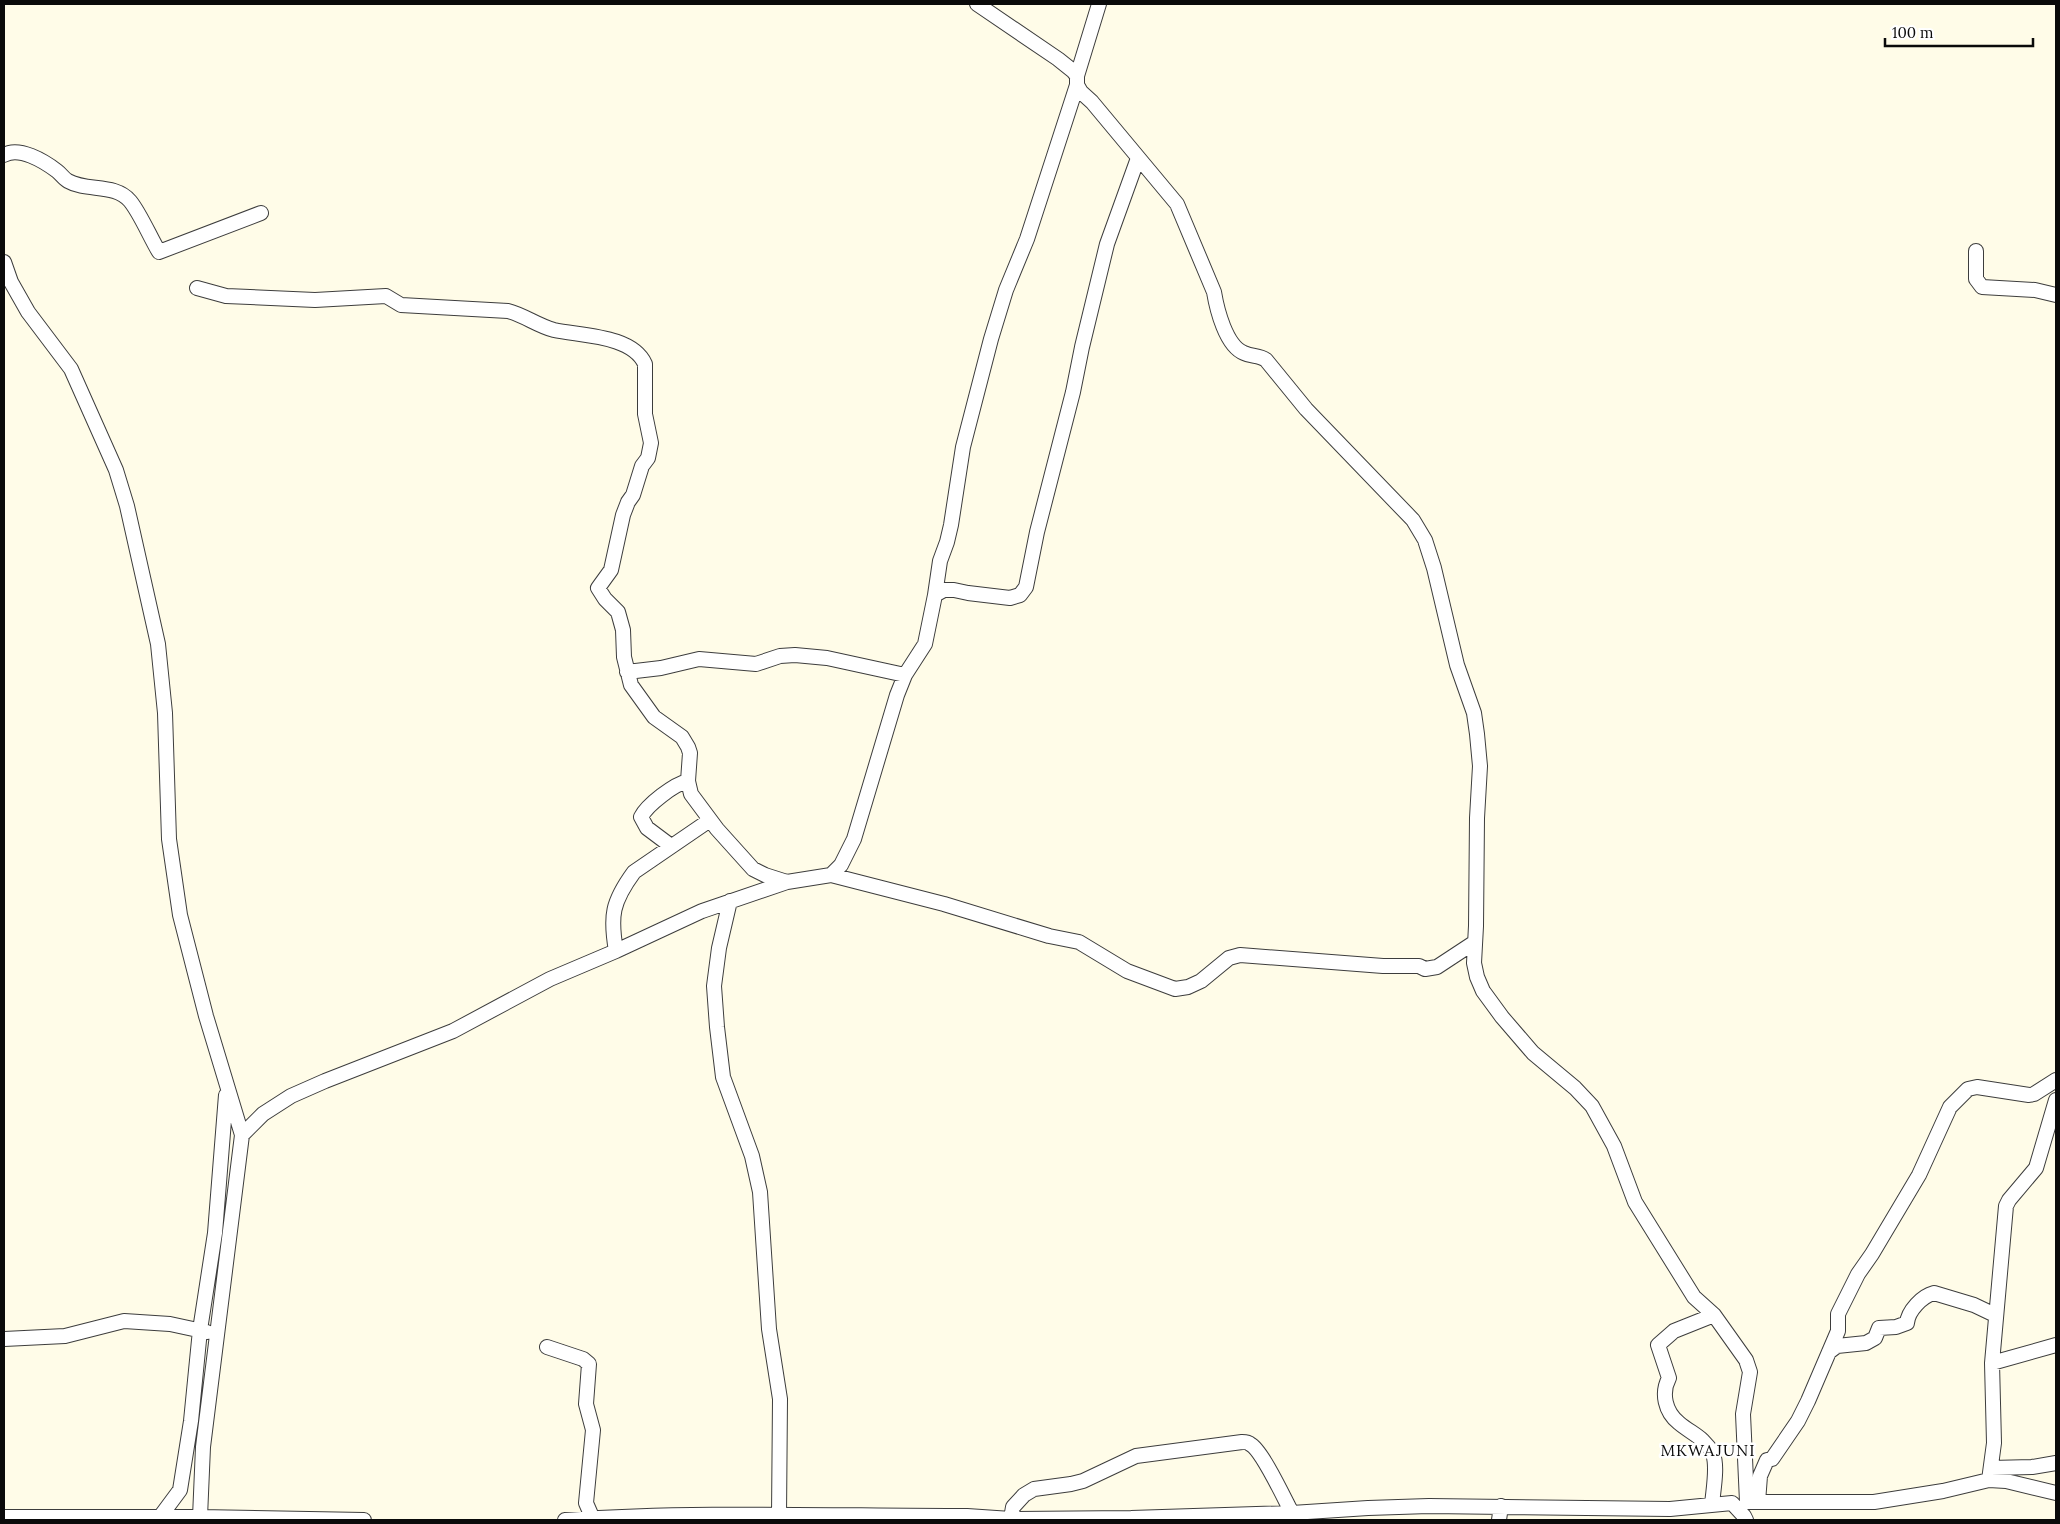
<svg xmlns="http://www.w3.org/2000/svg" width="2060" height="1524" font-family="Lora,serif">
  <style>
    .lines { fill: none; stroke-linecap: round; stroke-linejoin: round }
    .minor-casing { stroke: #3d3d3d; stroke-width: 16 }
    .minor { stroke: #fff; stroke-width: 14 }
    .labels { text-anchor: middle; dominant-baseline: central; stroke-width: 5; stroke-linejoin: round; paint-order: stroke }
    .quarter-label { font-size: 16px; letter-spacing: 1px; fill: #0a0a0a; stroke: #fff }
  </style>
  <rect width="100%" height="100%" fill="#fffce8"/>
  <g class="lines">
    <g class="minor-casing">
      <path id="minor" d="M977,4L1058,59L1073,71L1077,76V85L1081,92L1092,102L1177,204L1214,292C1217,310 1226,346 1244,353C1252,357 1259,355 1266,360L1306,409L1413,520L1425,540L1434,568L1457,665L1474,713L1477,734L1480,766L1477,818L1476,926L1474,963L1477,977L1483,991L1502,1017L1533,1053L1575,1088L1592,1106L1614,1146L1635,1202L1694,1297L1714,1315L1746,1360L1750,1372L1743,1414L1747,1502
        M1077,76L1099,4
        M4,155C19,146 44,161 57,171C61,174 64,179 68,181C87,192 115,183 130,201C140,213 150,237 159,252L261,213
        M1976,251V279L1982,287L2035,290L2056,295
        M4,262L11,282L28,312L71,369L116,470L127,506L158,644L165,713L169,839L180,915L206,1016L242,1135L203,1447L200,1517
        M197,288L226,296L315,300L386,296L401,305L508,311C524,315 538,326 554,330C581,336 632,335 645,364V414L651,443L648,458L642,466L633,495L628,502L623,515L611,570L598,588L605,599L618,612L623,630L624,657L631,685L654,717L682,737L688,747L690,753L688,781L691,794L717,829L753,869L765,875L787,882
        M935,595L940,561L947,542L951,525L963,447L991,339L1006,290L1027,239L1077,85
        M627,672L661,668L699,659L756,664L780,656L795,655L827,658L905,675
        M671,846L647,828L641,817C647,805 674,784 688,781
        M831,875L944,904L1049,936L1079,942L1127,971L1175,989L1188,987L1201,981L1229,958L1240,955L1383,966H1419L1425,969L1437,967L1475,942
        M730,901L719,948L714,986L717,1027L723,1077L752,1156L760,1192L769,1329L780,1399L779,1515
        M616,951C610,916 612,902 634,872L710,820
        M242,1135L263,1114L291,1096L325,1081L453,1031L550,979L616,951L702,911L787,882L831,875L841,865L854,839L897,695L905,675L925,644L935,595L944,590H954L968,593L1010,598L1020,595L1026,587L1037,532L1073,392L1082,347L1107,244L1138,158
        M4,1339L65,1336L124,1321L170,1324L207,1332
        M547,1347L583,1359L589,1364L586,1404L593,1430L586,1503L593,1519
        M1829,1352L1837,1346L1866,1343L1875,1338L1879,1328L1896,1327L1907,1323C1908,1311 1922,1296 1934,1293L1974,1305L1995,1315
        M1992,1363L2056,1345
        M1991,1468L2032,1467L2056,1463
        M1989,1480L1994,1443L1992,1363L2006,1206L2009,1200L2036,1168L2056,1100
        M1750,1502H1874L1943,1491L1989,1480L2006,1481L2056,1493
        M1758,1502L1760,1476L1767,1460L1772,1459L1798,1421L1808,1401L1838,1331V1314L1858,1274L1872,1254L1919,1175L1950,1107L1968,1089L1977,1087L2029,1095L2034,1094L2056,1080
        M1712,1505C1713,1491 1718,1467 1713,1454C1704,1437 1692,1434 1679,1423C1665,1412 1661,1393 1669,1378L1658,1345L1674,1331L1714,1315
        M4,1517H200L364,1520
        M160,1517L180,1490L191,1421L200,1330L215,1233L226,1095
        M1011,1519L1013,1507L1024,1495L1034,1489L1071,1484L1083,1481L1136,1456L1242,1442C1245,1442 1248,1442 1250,1444C1262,1450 1285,1500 1292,1513
        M565,1520C698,1511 833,1516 967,1516L1011,1519L1131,1518L1292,1513L1368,1508L1429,1506L1670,1509L1732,1503L1744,1516L1746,1520
        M1499,1520L1501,1506"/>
    </g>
    <use href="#minor" class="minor"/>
  </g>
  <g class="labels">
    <g class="quarter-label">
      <text x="1708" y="1450">MKWAJUNI</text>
    </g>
  </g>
  <rect width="2060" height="1524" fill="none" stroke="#0a0a0a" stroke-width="10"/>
  <path d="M1885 38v8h148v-8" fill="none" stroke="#0a0a0a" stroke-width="2.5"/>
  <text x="1892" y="38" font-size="15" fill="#0a0a0a" stroke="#ffffff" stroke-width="4" paint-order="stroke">100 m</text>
</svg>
